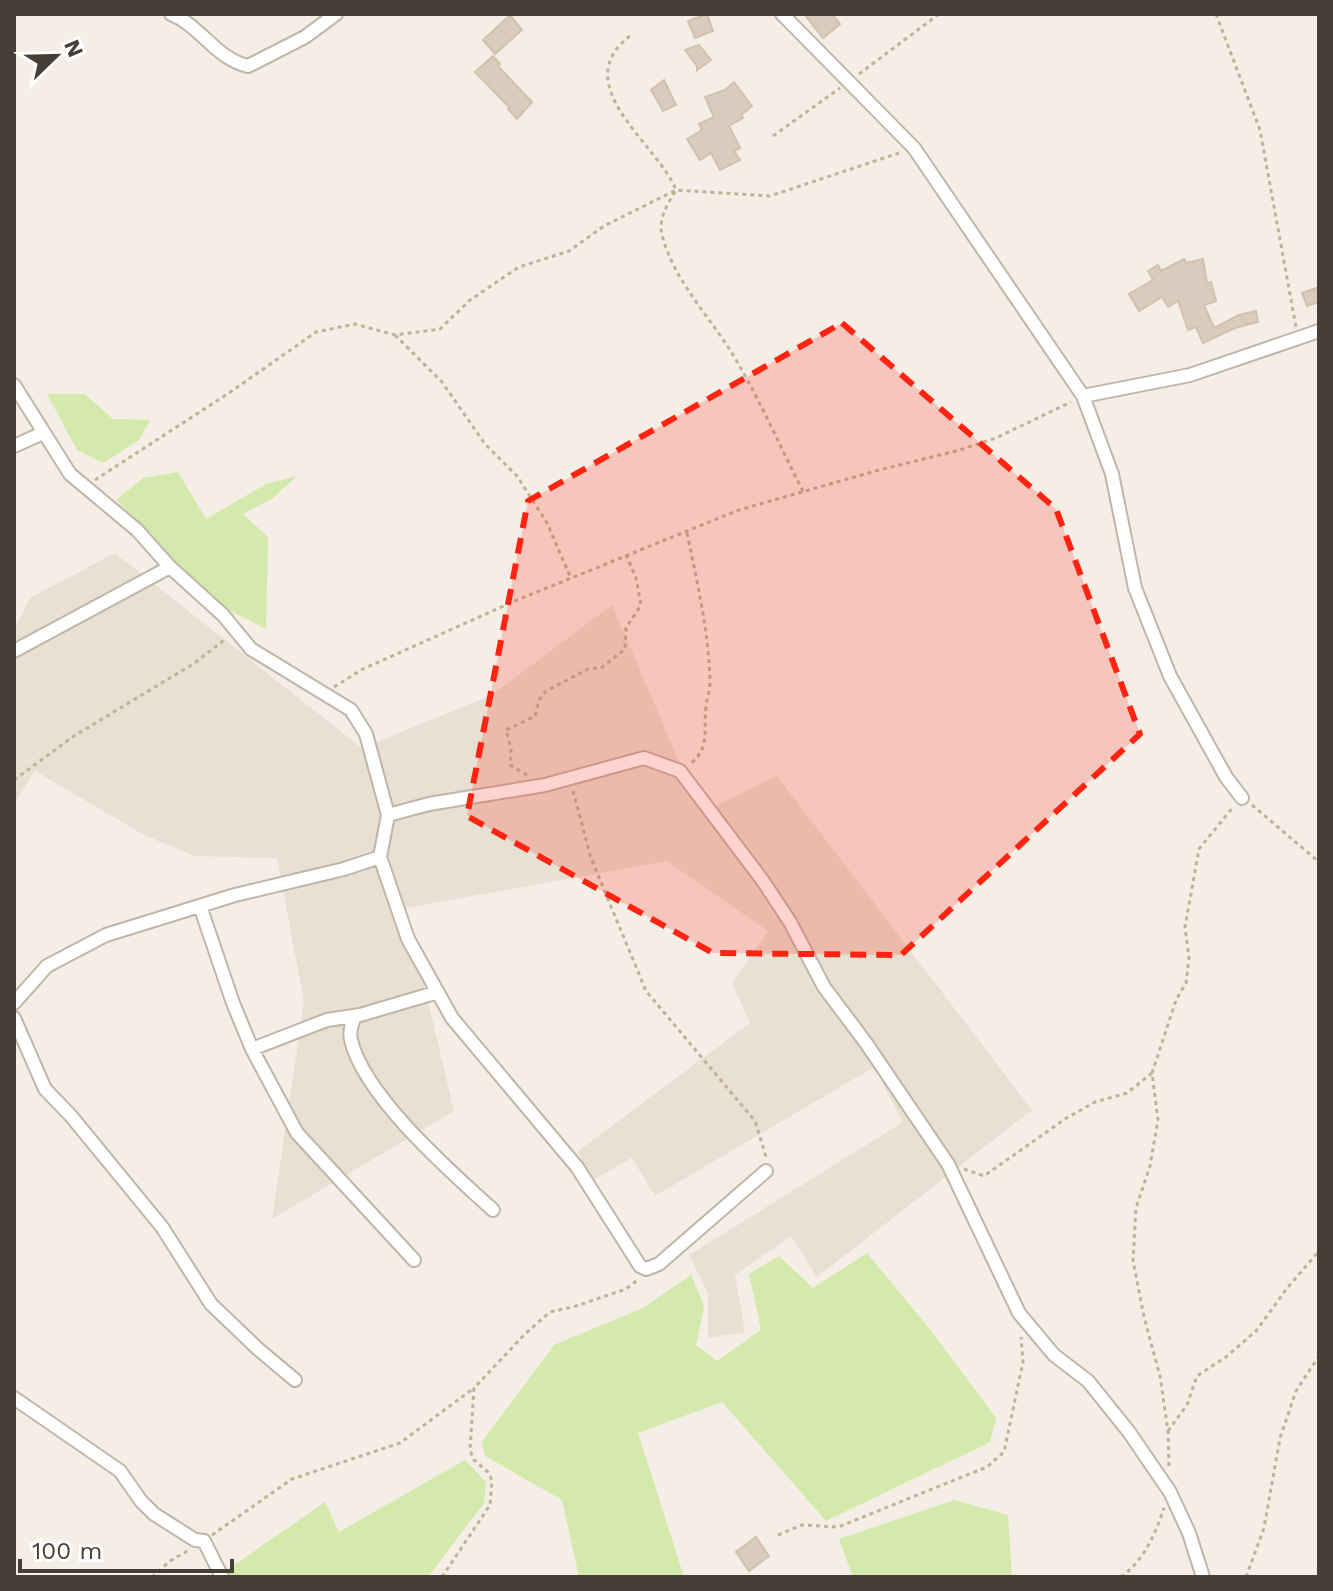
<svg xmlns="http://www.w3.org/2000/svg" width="1333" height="1591" font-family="'Work Sans',sans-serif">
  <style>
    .residential { fill: #e8e0d3 }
    .green { fill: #d3eaac }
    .building { fill: #d9ccbe; stroke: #d1c1ad; stroke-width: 2 }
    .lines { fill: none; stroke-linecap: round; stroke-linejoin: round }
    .minor-casing { stroke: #c0b6a8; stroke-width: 16 }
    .path { stroke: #c2b098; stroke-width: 3; stroke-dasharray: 4 4; stroke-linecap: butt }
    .minor { stroke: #fff; stroke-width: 12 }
    .marked { fill: #ff2411; fill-opacity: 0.2; stroke: #ff2411; stroke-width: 6; stroke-dasharray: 16 10; stroke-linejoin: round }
  </style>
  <rect width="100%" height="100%" fill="#f4eee6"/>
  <path class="residential" d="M115,553L362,748L492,695L612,605L701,813L777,776L1032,1110L817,1277L791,1236L735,1275L745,1332L708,1338V1293L689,1255L903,1122L874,1067L655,1196L632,1158L591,1181L578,1151L750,1023L732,983L768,931L667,861L406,908L454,1111L272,1219L304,1002L277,858L195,856L144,835L35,771L14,804V630L30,598Z"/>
  <path class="green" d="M47,394H85L113,419L150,420L139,440L103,463L77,450Z
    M178,472L206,519L266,484L297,476L273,498L243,514L268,537L266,629L217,604L116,500L143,478Z
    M867,1253L932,1332L996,1418L990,1442L826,1521L722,1402L638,1433L684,1577H579L562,1500L485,1456L482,1442L554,1345L643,1308L691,1275L704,1306L696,1345L717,1361L761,1330L749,1274L779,1256L813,1288Z
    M465,1460L486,1482L484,1503L428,1577H217L325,1502L339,1532Z
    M954,1500L1008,1515L1012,1577H853L839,1539Z"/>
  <path class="building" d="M707,14L713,31L695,38L688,21Z
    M804,14H832L840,24L823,38Z
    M510,15L522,30L495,54L483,40Z
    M699,45L711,60L697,70V66L685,50Z
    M493,56L500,64L498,66L532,102L517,119L508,109L510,108L475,72Z
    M664,80L676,105L663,111L651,90Z
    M734,82L752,106L741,115L743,118L729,126L740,148L734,151L740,160L720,170L711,153L700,160L687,139L702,130L699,124L714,117L705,97L725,90Z
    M1184,259L1186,263L1203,259L1207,283L1211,282L1216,301L1204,305L1214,328L1239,315L1256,311L1258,322L1235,328L1203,343L1196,327L1188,330L1178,301L1168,307L1162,297L1139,311L1129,294L1153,280L1148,271L1158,265L1161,271Z
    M1319,287V302L1307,306L1302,293Z
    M756,1537L769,1556L749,1571L736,1552Z"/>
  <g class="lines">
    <g class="minor-casing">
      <path id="minor" d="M171,14C201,26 216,59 248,66L305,37L336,14
        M782,14L914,148L1083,396L1190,375L1319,331
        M14,385L70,474L137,530L170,567L223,615L251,649L351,710L366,734L388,815L429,804L545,785L644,758L680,771L763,881L790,922L824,987L866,1043L948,1164L1019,1313L1054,1355L1088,1381L1129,1432L1170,1492L1189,1533L1203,1577
        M1083,396L1112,474L1135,588L1170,676L1226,777L1242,798
        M14,446L43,433
        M14,651L170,567
        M388,815L380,857L408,939L452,1018L577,1167L640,1266L646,1269L659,1264L766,1171
        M200,906L233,1003L252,1049L327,1020L360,1015L438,992
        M14,1003L47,966L106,935L235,895L344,869L380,857
        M355,1016C352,1024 349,1031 351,1040C364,1096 451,1172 493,1210
        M14,1018L45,1089L71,1116L162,1227L211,1304L258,1349L295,1380
        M252,1049L297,1133L414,1260
        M14,1398L120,1471L141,1501L154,1514L195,1540L204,1541L222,1577"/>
    </g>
    <path class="path" d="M1216,14L1260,130L1296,327
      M630,36C566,85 658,144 676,190C668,203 658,219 662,235C673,278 707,314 730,350C758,395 779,445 803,491
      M859,74L939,14
      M773,136L840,88
      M395,335L442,382L485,444L517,476L547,523L570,576
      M95,480L229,393L316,332L355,324L395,335L440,329L470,300L519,267L569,251L604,226L676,190L770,196L899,153
      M687,533C697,582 709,632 710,682C710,690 707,698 706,707C703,729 711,748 690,764
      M334,687L363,669L517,600L739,510L879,470L956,451L996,438L1071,402
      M527,775L510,765L511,749L506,730L535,716L539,700L546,691L588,669L601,668L625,649L626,628L641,605L636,578L626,555
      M14,780L74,736L193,664L227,638
      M573,791L591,858L646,991L755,1121L767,1160
      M1252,805L1319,862
      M964,1169L984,1176L1065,1119L1095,1102L1127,1093L1152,1073
      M1168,1431L1187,1405L1197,1376L1226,1357L1256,1331L1288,1287L1319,1251
      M1169,1466L1168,1431L1160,1376L1144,1317L1133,1260L1136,1208L1150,1166L1158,1120L1152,1073L1176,1000L1186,983L1189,958L1185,927L1199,849L1234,806
      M212,1535L292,1479L400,1443L474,1388
      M778,1535L802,1525L838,1527L987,1467L1004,1452L1023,1362L1021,1337
      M152,1577L170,1561L189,1550
      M442,1577L490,1505L492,1480L488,1472L474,1460L470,1450L474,1388L525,1334L550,1312L573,1307L626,1289L639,1279
      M1121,1577C1144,1560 1155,1535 1164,1508
      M1246,1577L1264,1528L1280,1438L1296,1391L1319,1356"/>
    <use href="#minor" class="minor"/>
  </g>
  <path class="marked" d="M842,323L1056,509L1140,734L901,955L713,953L467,816L528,501Z"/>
  <rect width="1333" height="1591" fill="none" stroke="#473e35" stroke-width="32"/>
  <g transform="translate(56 56) rotate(67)" stroke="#ffffff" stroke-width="6" paint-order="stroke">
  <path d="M0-6L14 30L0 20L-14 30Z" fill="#473e35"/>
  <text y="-12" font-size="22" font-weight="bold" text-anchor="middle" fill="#473e35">N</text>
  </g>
  <path d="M20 1559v12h212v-12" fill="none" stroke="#473e35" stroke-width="4"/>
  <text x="32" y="1559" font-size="24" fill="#473e35" stroke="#ffffff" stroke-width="6" paint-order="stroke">100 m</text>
</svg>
